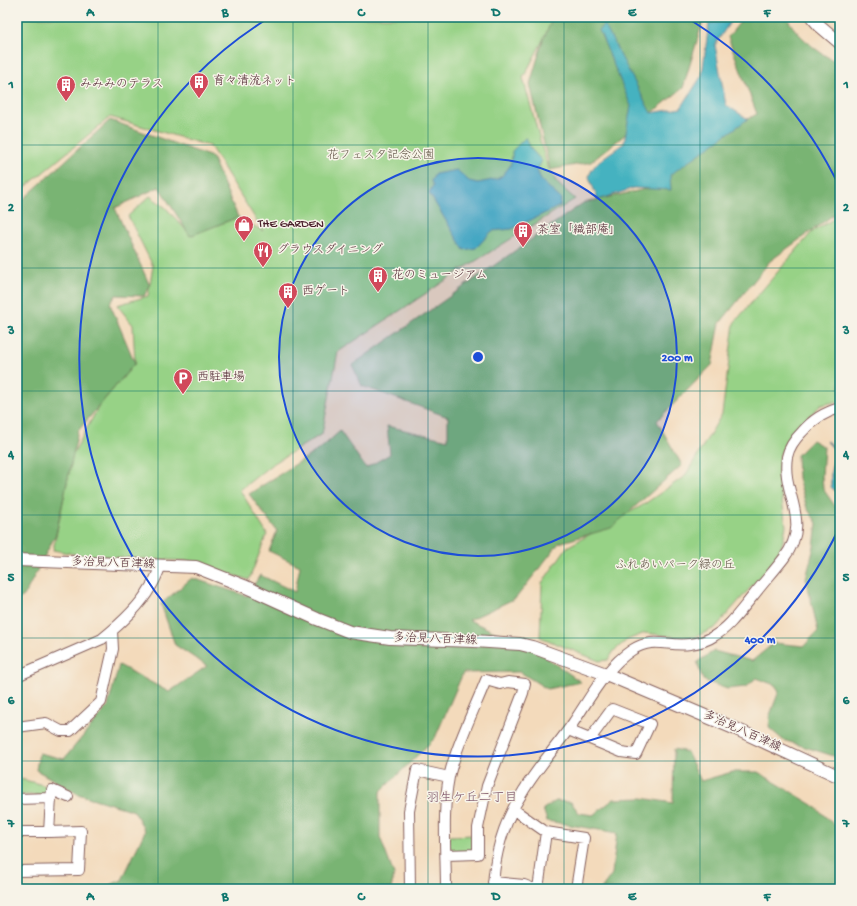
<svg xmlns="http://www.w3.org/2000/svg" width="857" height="906" font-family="'Gochi Hand','Klee One',sans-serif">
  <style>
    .green { fill: #97d286; stroke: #707858 }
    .forest { fill: #79b473; stroke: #626a4f }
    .water { fill: #44b2c0; stroke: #476876 }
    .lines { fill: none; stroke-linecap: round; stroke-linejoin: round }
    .minor-casing { stroke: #85605d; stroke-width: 12 }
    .major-casing { stroke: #85605d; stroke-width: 14 }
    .minor { stroke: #fff; stroke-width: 10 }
    .major { stroke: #fff; stroke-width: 12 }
    .grid { fill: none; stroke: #0f766e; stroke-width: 1; stroke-opacity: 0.55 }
    .ring { fill: none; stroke: #1d4ed8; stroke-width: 2 }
    .labels { text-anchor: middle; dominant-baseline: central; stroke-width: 3; stroke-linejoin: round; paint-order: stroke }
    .poi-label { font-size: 12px; fill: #4a1f2b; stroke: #f7f3e8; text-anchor: start }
    .park-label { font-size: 12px; fill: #615546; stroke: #f7f3e8 }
    .street-label { font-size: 12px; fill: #4a1f2b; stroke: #f7f3e8 }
    .neighbourhood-label { font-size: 13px; fill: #794f64; stroke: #f7f3e8 }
    .centre { fill: #1d4ed8; stroke: #f7f3e8; stroke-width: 2 }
    .ring-label { font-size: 12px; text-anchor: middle; font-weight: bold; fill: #1d4ed8; stroke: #f7f3e8; stroke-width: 3; stroke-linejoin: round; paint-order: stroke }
    .neatline { fill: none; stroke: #0f766e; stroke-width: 1.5 }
    .grid-label { font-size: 13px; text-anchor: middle; font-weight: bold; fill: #0f766e }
  </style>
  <rect width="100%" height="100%" fill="#f7f3e8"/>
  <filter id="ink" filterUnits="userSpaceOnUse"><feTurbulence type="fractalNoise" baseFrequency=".025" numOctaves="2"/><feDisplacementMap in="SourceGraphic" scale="8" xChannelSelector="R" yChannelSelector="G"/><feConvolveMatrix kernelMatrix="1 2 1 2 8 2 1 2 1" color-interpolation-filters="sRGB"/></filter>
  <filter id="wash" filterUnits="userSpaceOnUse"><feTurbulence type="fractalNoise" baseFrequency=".012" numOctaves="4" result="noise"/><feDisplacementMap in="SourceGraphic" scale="16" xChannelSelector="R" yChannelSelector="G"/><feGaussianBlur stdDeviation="0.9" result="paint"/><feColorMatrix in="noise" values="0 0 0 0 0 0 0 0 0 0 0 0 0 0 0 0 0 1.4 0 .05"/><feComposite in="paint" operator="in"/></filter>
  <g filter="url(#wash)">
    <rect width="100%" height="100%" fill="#f3dabb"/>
    <path class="green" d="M17,17H550L553,21L523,78L547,165L557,183L575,199L458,272L338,352L322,434L271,465L240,490L267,534L249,580L188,561L84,556L53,550L73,454L99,406L135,363L133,325L117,305L148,296L153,266L128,216L150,196L166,208L187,231L207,229L238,217L263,231L210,146L110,117L17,194Z
      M840,215V401L821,405L790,434L780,454L778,475L786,526L782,545L773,562L715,628L695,637H676L645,633L627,640L614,651L608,660L599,661L540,637L542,583L567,547L643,505L685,476L722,414L734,323L812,232Z
      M21,779L50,787L49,795H20Z
      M475,835L474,848L471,852H451L449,849V836Z"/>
    <path class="forest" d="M553,17H704L683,88L591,162L550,170L530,84L543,40Z
      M744,17H787C793,33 824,58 840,63V210L770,261L720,323L712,365L657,421L682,465L611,528L559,543L516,598L469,620L540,653L581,682L547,689L520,672L463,673L435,738L380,792V837L394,875L391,889H101L122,880L145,831L134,811L78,794L36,770L39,753L64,759L108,706L119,665L169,692L207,666L175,645L161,604L192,578L247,596L260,575L295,592L300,566L269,551L277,531L249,494L321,448L340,431L366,468L390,454L387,426L448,440V417L362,386L352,365L583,203L655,187L714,137L757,114L728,37Z
      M110,120L212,157L238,217L190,236L159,187L115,208L150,286L144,296L116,295L110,304L135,363L78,431L56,534L24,596L17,600V205Z
      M812,440L824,447L822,476L823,489L840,513V634L835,643L840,645V758L783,740L769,728L770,715L779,691L775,685L756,678L746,687L727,689L703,680L697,662L714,651L752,661L774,643L804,646L818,631L806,578L814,547L817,523L807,508L798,478L797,455Z
      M674,749L687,752L701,781L732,772H758L813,805L840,830V889H601L612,874L617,833L547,821L543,809L556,801L571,802L579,813L593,815L614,799L642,798L673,803Z"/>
    <path class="water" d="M730,22L715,45L726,105L748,119L670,175L671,190L634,188L598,200L589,177C592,162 613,152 624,143L631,106L599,30L604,24L651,113L681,108L702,75L709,23Z
      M526,137L531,149L542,161L537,170L541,180L561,199L560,206L512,229L492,231L476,248L464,250L429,193L433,186L431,181L435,174L457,170L469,181L478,183L497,179L502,176L510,166L512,157V151Z
      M826,441L828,442L837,449L840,448V492L837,493L831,487V471L836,451Z"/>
  </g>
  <g filter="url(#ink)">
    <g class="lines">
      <g class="minor-casing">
        <path id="minor" d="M17,676L102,639C118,626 140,606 150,588C155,581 158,573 161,565
          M17,727L46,723L61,731H70L101,702L113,649L112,631
          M568,730L621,752L636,754L650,724L612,709L590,739
          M51,798L52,790L68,797
          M17,799L51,798L49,832L81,831L79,870L17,871
          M513,809L546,832L584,838L576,889
          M17,832H49
          M446,855L478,854V828L487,786L523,693L525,684L508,682L500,684L486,680C474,710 456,746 449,777C442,813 446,852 446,889
          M493,882L524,885L534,889
          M410,889L409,811L417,770L449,777
          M493,889C494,854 505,819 524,790C538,767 557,746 573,723C590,698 606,667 632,650C654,636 667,647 690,644C698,643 707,641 714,636C730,627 741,610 753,596C763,583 774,571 784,558C813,520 781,494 787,457C789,447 795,439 802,432C812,420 825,412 840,408
          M538,889L546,832"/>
      </g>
      <g class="major-casing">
        <path id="major" d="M812,17L820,26L840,43
          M17,560L196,567L244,586L317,619L350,632L390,638L474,641L520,644L532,647L606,674L736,729L840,777"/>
      </g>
      <use href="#minor" class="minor"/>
      <use href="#major" class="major"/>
    </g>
  </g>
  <path class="grid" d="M158,17V889M293,17V889M428,17V889M564,17V889M700,17V889M17,145H840M17,268H840M17,391H840M17,515H840M17,638H840M17,761H840"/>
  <circle cx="478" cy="357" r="199" fill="#1d4ed8" fill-opacity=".12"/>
  <g class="ring">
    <circle cx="478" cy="357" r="199"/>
    <path d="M840 526A399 399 0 1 1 267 19M689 19A399 399 0 0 1 840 188"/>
  </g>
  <defs>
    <g id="building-pin" transform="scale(1)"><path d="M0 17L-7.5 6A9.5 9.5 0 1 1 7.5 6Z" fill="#d1495b" stroke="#f7f3e8"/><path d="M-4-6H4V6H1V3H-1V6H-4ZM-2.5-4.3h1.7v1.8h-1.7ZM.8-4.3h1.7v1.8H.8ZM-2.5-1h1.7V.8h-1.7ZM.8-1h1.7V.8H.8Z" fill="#fff"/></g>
    <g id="shop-pin" transform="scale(1)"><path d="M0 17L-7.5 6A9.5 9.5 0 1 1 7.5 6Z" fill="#d1495b" stroke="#f7f3e8"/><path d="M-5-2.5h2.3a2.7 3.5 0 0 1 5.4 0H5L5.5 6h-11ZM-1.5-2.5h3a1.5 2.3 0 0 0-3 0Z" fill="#fff"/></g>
    <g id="restaurant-pin" transform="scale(1)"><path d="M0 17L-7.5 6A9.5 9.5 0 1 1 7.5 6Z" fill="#d1495b" stroke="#f7f3e8"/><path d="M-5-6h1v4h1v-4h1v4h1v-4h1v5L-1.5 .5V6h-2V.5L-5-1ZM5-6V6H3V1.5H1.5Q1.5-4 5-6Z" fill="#fff"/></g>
    <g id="parking-pin" transform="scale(1)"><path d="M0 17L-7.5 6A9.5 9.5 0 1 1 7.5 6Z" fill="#d1495b" stroke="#f7f3e8"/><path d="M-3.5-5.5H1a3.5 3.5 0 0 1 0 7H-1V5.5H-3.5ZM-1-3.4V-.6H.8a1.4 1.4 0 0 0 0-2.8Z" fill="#fff"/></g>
  </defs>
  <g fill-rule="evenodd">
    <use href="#building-pin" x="199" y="82"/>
    <use href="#building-pin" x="66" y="85"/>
    <use href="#shop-pin" x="244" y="225"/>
    <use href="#building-pin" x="523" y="231"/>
    <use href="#restaurant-pin" x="263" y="251"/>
    <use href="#building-pin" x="378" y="276"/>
    <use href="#building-pin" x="288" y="292"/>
    <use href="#parking-pin" x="183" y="378"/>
  </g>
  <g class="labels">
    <g class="poi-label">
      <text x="213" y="82">育々清流ネット</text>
      <text x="80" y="85">みみみのテラス</text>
      <text x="258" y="225">THE GARDEN</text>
      <text x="537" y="231">茶室「織部庵」</text>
      <text x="277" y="251">グラウスダイニング</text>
      <text x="392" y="276">花のミュージアム</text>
      <text x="302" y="292">西ゲート</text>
      <text x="197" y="378">西駐車場</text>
    </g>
    <g class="park-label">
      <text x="381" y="156">花フェスタ記念公園</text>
      <text x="675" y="566">ふれあいパーク緑の丘</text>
    </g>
    <g class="street-label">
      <text transform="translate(113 564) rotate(2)">多治見八百津線</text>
      <text transform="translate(435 640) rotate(2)">多治見八百津線</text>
      <text transform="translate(742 732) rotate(24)">多治見八百津線</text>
    </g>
    <g class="neighbourhood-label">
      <text x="472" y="798">羽生ケ丘二丁目</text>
    </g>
  </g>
  <circle cx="478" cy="357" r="6" class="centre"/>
  <g class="ring-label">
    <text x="677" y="361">200 m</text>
    <text x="760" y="643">400 m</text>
  </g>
  <rect width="857" height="906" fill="none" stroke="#f7f3e8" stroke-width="44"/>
  <rect x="22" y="22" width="813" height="862" class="neatline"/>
  <g class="grid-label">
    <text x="90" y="16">A</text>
    <text x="225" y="16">B</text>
    <text x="361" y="16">C</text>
    <text x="496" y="16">D</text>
    <text x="632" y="16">E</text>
    <text x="767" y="16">F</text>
    <text x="11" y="88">1</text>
    <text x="846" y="88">1</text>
    <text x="11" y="211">2</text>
    <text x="846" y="211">2</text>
    <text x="11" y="334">3</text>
    <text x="846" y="334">3</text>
    <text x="11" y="458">4</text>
    <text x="846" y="458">4</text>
    <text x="11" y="581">5</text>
    <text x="846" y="581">5</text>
    <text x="11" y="704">6</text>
    <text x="846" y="704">6</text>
    <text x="11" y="827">7</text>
    <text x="846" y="827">7</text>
    <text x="90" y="900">A</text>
    <text x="225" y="900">B</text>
    <text x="361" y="900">C</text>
    <text x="496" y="900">D</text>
    <text x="632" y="900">E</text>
    <text x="767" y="900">F</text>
  </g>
</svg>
